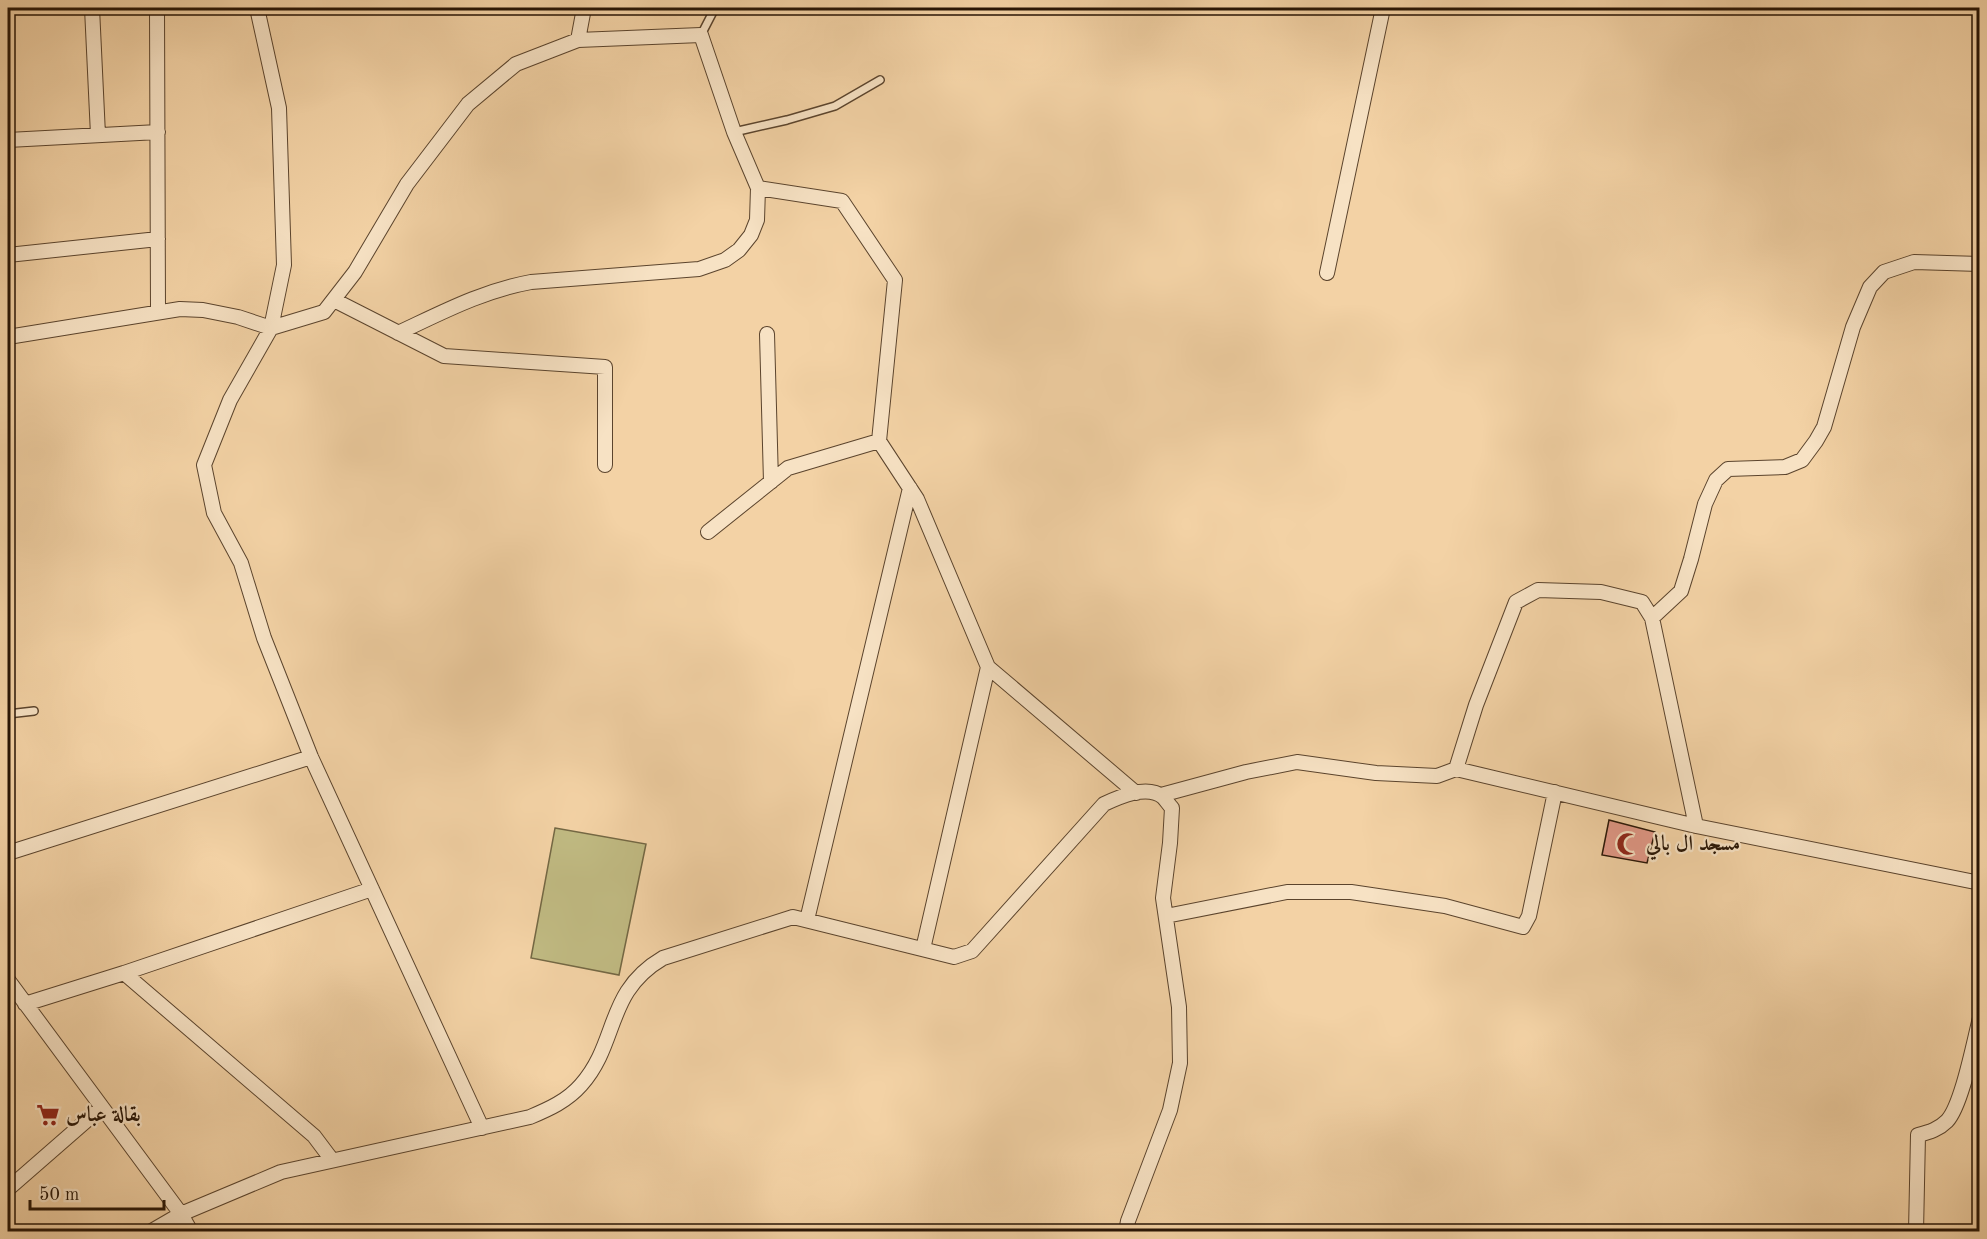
<svg xmlns="http://www.w3.org/2000/svg" width="1987" height="1239" font-family="'Old Standard TT',Amiri,serif">
  <style>
    .green { fill: #c0ba82; stroke: #746844; stroke-width: 1.5 }
    .building { fill: #e39988; stroke: #281505; stroke-width: 1.5 }
    .lines { fill: none; stroke-linecap: round; stroke-linejoin: round }
    .lane-casing { stroke: #5b442d; stroke-width: 10 }
    .street-casing { stroke: #5b442d; stroke-width: 16 }
    .lane { stroke: #f7e2c4; stroke-width: 7 }
    .street { stroke: #f7e2c4; stroke-width: 14 }
    .labels { text-anchor: middle; dominant-baseline: central; stroke-width: 4.5; stroke-linejoin: round; paint-order: stroke }
    .poi-label { font-size: 21px; font-weight: bold; fill: #281505; stroke: #f7e2c4; text-anchor: start }
  </style>
  <rect width="100%" height="100%" fill="#f3d2a5"/>
  <filter id="stains"><feTurbulence type="fractalNoise" baseFrequency=".00333" numOctaves="4"/><feColorMatrix values="0 0 0 0 .2 0 0 0 0 .09 0 0 0 0 .02 0 0 0 .5 -.17"/></filter>
  <radialGradient id="worn" r=".72"><stop offset=".6" stop-color="#630" stop-opacity="0"/><stop offset="1" stop-color="#630" stop-opacity=".3"/></radialGradient>
  <path class="green" d="M555,828L646,844L619,975L531,958Z"/>
  <path class="building" d="M1609,820L1655,832L1647,863L1602,855Z"/>
  <g class="lines">
    <g class="lane-casing">
      <path id="lane" d="M701,35L715,8
        M734,132L787,120L835,106L880,80
        M8,714L34,711"/>
    </g>
    <g class="street-casing">
      <path id="street" d="M92,8L98,135
        M157,8L158,311
        M257,8L279,108L284,265L271,328L230,400L204,465L214,513L241,563L264,638L311,757L482,1128
        M578,40L584,8
        M8,140L158,132
        M8,255L158,239
        M1327,273L1383,8
        M334,300L444,356L605,367V465
        M398,333C443,312 482,291 531,282L699,269L725,260L739,250L751,235L757,220L758,188
        M767,334L771,482
        M8,337L180,309L203,310L238,317L271,328L324,312L355,272L407,184L468,104L516,64L578,40L701,35L734,132L758,188L842,201L895,280L879,441L917,499L988,667L1136,793
        M708,532L788,468L879,441
        M1652,618L1681,591L1691,559L1705,504L1716,480L1728,469L1785,467L1802,460L1816,441L1824,427L1853,327L1870,287L1884,272L1914,262L1980,264
        M1456,769L1696,826
        M1161,795L1246,772L1297,762L1376,773L1437,776L1456,769L1476,705L1516,602L1538,590L1601,592L1642,602L1652,618L1696,826L1980,883
        M8,853L311,757
        M1166,916L1287,892H1351L1445,906L1523,927L1529,916L1555,792
        M807,920L910,488
        M923,949L988,667
        M124,973L372,889
        M8,980L181,1214L191,1232
        M25,1004L124,973L314,1136L332,1160
        M8,1189L102,1107
        M150,1232L181,1214L281,1172L530,1117C549,1109 567,1101 581,1085C619,1042 605,992 663,958L793,917L954,957L972,951L1104,804C1119,797 1147,784 1163,797C1166,800 1169,805 1172,808L1170,843L1163,898L1179,1007L1180,1063L1170,1110L1128,1221L1126,1232
        M1916,1232L1918,1135C1930,1132 1939,1129 1947,1121C1962,1105 1974,1041 1980,1018"/>
    </g>
    <use href="#lane" class="lane"/>
    <use href="#street" class="street"/>
  </g>
  <defs>
    <g id="mosque-bare" transform="scale(1.8)"><path d="M3.5-4.9A6 6 0 1 0 3.5 4.9A5 5 0 1 1 3.5-4.9Z" fill="#8f2418" stroke="#f7e2c4" stroke-width="2.5" paint-order="stroke"/></g>
    <g id="supermarket-bare" transform="scale(1.8)"><path d="M-6-5.5h2.5l.6 2H6L4.5 2H-2.5L-4.4-4H-6ZM-1.5 3.2a1.3 1.3 0 1 0 .1 0ZM3 3.2a1.3 1.3 0 1 0 .1 0Z" fill="#8f2418" stroke="#f7e2c4" stroke-width="2.5" paint-order="stroke"/></g>
  </defs>
  <g fill-rule="evenodd">
    <use href="#mosque-bare" x="1628" y="844"/>
    <use href="#supermarket-bare" x="48" y="1115"/>
  </g>
  <g class="labels">
    <g class="poi-label">
      <text x="1646" y="844">مسجد ال بالي</text>
      <text x="66" y="1115">بقالة عباس</text>
    </g>
  </g>
  <rect width="1987" height="1239" fill="none" stroke="#f3d2a5" stroke-width="30"/>
  <rect x="9" y="9" width="1969" height="1221" fill="none" stroke="#281505" stroke-width="3"/>
  <rect x="15" y="15" width="1957" height="1209" fill="none" stroke="#281505" stroke-width="1.5"/>
  <path d="M30 1200v9h134v-9" fill="none" stroke="#281505" stroke-width="3"/>
  <text x="39" y="1200" font-size="18" fill="#281505" stroke="#f7e2c4" stroke-width="4.5" paint-order="stroke">50 m</text>
  <rect width="100%" height="100%" filter="url(#stains)"/>
  <rect width="100%" height="100%" fill="url(#worn)"/>
</svg>
